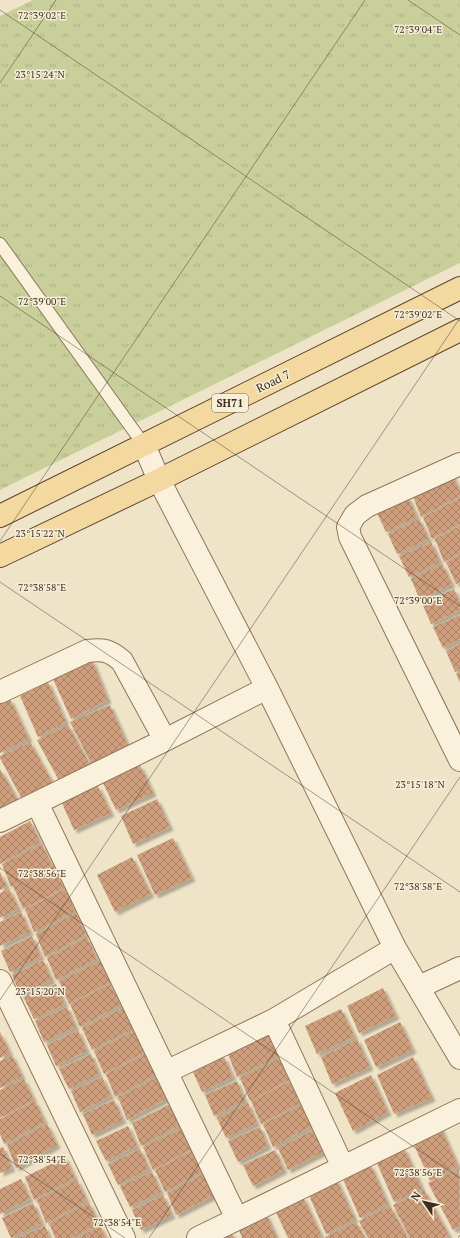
<svg xmlns="http://www.w3.org/2000/svg" width="460" height="1238" font-family="'PT Serif',serif">
  <style>
    .grass { fill: url(#grass-tufts) }
    .building { fill: url(#building-cross-hatch); filter: url(#shadow) }
    .lines { fill: none; stroke-linecap: round; stroke-linejoin: round }
    .service-casing { stroke: #8d765c; stroke-width: 14 }
    .minor-casing { stroke: #8d765c; stroke-width: 24 }
    .primary-casing { stroke: #5b4430; stroke-width: 24 }
    .service { stroke: #faf1dc; stroke-width: 12 }
    .minor { stroke: #faf1dc; stroke-width: 22 }
    .primary { stroke: #f3d9a0; stroke-width: 22 }
    .ticks { fill: none; stroke: #3d2e20; stroke-width: 1; stroke-opacity: 0.45 }
    .labels { text-anchor: middle; dominant-baseline: central; stroke-width: 3; stroke-linejoin: round; paint-order: stroke }
    .shield { fill: #f7eed8; stroke: #756857; stroke-width: 1 }
    .shield-label { font-size: 11px; font-weight: bold; fill: #3d2e20 }
    .street-label { font-size: 12px; fill: #3d2e20; stroke: #f7eed8 }
    .ticks-label { font-size: 10px; text-anchor: middle; fill: #3d2e20; stroke: #f7eed8; stroke-width: 3; stroke-linejoin: round; paint-order: stroke }
  </style>
  <defs>
    <pattern id="grass-tufts" width="24" height="20" patternUnits="userSpaceOnUse"><rect width="24" height="20" fill="#c9cf9b"/><path d="M3 7l-1-3M5 7V3M7 7l1-3M15 17l-1-3M17 17v-4M19 17l1-3" fill="none" stroke="#aeb285"/></pattern>
    <pattern id="building-cross-hatch" width="8" height="8" patternUnits="userSpaceOnUse"><rect width="8" height="8" fill="#cf9f7d"/><path d="M0 0l8 8M0 8l8-8" fill="none" stroke="#a98266"/></pattern>
    <filter id="shadow"><feDropShadow dx="3.5" dy="3.5" stdDeviation="1" flood-color="#0004"/></filter>
  </defs>
  <rect width="100%" height="100%" fill="#f0e4c8"/>
  <path class="grass" d="M33,0H460V263L0,490V16Z"/>
  <path class="building" d="M452,474L460,491V496L421,517L412,494Z
    M408,497L417,517L386,532L376,511Z
    M460,498V524L432,539L423,517Z
    M419,519L429,539L397,554L388,534Z
    M460,526V553L444,562L435,539Z
    M431,542L440,562L409,577L399,556Z
    M460,555V582L456,584L446,562Z
    M442,564L452,584L420,600L411,579Z
    M454,589L460,604V610L431,624L422,603Z
    M460,615V639L443,648L433,627Z
    M460,644V669L455,672L446,651Z
    M92,660L108,700L71,719L53,679Z
    M460,672V682L456,674Z
    M48,682L66,722L38,737L20,696Z
    M10,699L29,739L0,753V704Z
    M110,705L129,748L94,769L70,722Z
    M68,725L93,770L62,786L37,740Z
    M30,742L55,787L24,803L0,758V756Z
    M140,765L153,793L116,810L103,783Z
    M0,769L21,805L0,816Z
    M98,786L111,813L74,830L62,803Z
    M157,799L170,827L133,844L121,816Z
    M30,821L40,842L0,864V837Z
    M173,838L192,878L155,895L137,855Z
    M42,844L52,865L11,887L2,864Z
    M132,857L151,894L115,912L97,875Z
    M54,866L64,888L23,909L13,886Z
    M0,872L7,887L0,890Z
    M9,889L19,909L0,918V893Z
    M65,889L75,911L34,932L25,909Z
    M21,912L30,932L0,946V922Z
    M76,913L86,935L45,957L36,934Z
    M32,936L41,957L10,972L1,951Z
    M87,937L97,959L56,980L47,958Z
    M43,960L52,980L21,996L12,975Z
    M100,961L110,982L69,1004L59,981Z
    M56,984L65,1004L34,1019L24,998Z
    M110,984L121,1005L80,1027L70,1004Z
    M383,988L396,1016L359,1033L347,1006Z
    M67,1007L76,1027L44,1042L35,1021Z
    M123,1008L133,1029L92,1050L82,1028Z
    M341,1009L355,1037L317,1054L305,1026Z
    M400,1022L413,1050L376,1067L364,1040Z
    M78,1030L87,1051L56,1066L47,1045Z
    M135,1031L145,1052L104,1074L94,1051Z
    M0,1032L10,1053L0,1058Z
    M268,1034L279,1056L237,1077L228,1054Z
    M357,1039L370,1067L332,1084L321,1057Z
    M91,1054L99,1074L69,1089L59,1069Z
    M146,1054L156,1075L115,1097L106,1074Z
    M12,1055L22,1076L0,1088V1061Z
    M224,1057L233,1077L202,1092L193,1072Z
    M413,1057L432,1098L394,1114L377,1075Z
    M280,1058L291,1079L250,1101L240,1078Z
    M371,1075L388,1112L353,1131L335,1093Z
    M102,1077L111,1096L80,1112L71,1091Z
    M158,1077L168,1098L127,1120L118,1097Z
    M24,1079L34,1100L0,1118V1090Z
    M292,1080L302,1102L261,1124L251,1101Z
    M237,1081L245,1101L214,1116L205,1095Z
    M114,1100L123,1120L92,1135L83,1114Z
    M35,1101L45,1122L4,1144L0,1134V1119Z
    M172,1103L182,1124L141,1146L132,1123Z
    M248,1103L257,1123L226,1138L217,1118Z
    M303,1104L314,1125L273,1147L263,1124Z
    M47,1124L57,1145L16,1168L7,1145Z
    M128,1126L137,1146L106,1161L96,1141Z
    M440,1126L458,1166L430,1181L412,1140Z
    M184,1127L194,1148L153,1170L143,1147Z
    M260,1127L268,1146L238,1162L228,1141Z
    M319,1127L329,1149L288,1170L278,1148Z
    M3,1147L12,1168L0,1173V1148Z
    M404,1148L422,1188L394,1202L376,1161Z
    M140,1149L149,1169L118,1185L108,1164Z
    M195,1149L206,1170L165,1192L155,1170Z
    M275,1150L284,1170L253,1186L243,1165Z
    M65,1157L75,1178L34,1200L25,1177Z
    M370,1164L388,1204L360,1218L342,1177Z
    M459,1169L460,1226L453,1230L428,1183Z
    M152,1172L161,1192L130,1207L120,1186Z
    M207,1172L217,1194L176,1215L167,1193Z
    M21,1179L30,1199L0,1214V1189Z
    M336,1179L355,1219L326,1234L308,1193Z
    M77,1180L87,1201L46,1223L37,1200Z
    M424,1190L449,1235L444,1238H410L393,1205Z
    M163,1195L172,1215L141,1230L132,1210Z
    M303,1197L322,1237L319,1238H288L275,1210Z
    M33,1203L42,1223L11,1238L2,1218Z
    M89,1203L99,1224L72,1238H55L49,1223Z
    M390,1206L408,1238H368L359,1221Z
    M266,1214L277,1238H242L238,1227Z
    M356,1222L365,1238H326L325,1237Z
    M45,1226L50,1238H17Z
    M100,1226L106,1238H77Z
    M231,1232L234,1238H219Z"/>
  <g class="lines">
    <g class="service-casing">
      <path id="service" d="M0,244L144,445"/>
    </g>
    <g class="minor-casing">
      <path id="minor" d="M144,445L159,480L267,688L395,948L460,1058
        M460,464L367,506L355,515L348,527L350,537L460,760
        M0,692L87,651C104,649 109,650 122,661L165,740
        M37,803L237,1219
        M0,821L165,740L267,688
        M0,981L124,1238
        M419,987L460,968
        M274,1020L343,1167
        M166,1072L274,1020L395,948
        M198,1238L460,1110"/>
    </g>
    <g class="primary-casing">
      <path id="primary" d="M0,516L460,288
        M0,556L159,480L460,330"/>
    </g>
    <use href="#service" class="service"/>
    <use href="#minor" class="minor"/>
    <use href="#primary" class="primary"/>
  </g>
  <path class="ticks" d="M408,0L460,35M0,10L460,321M0,83L56,0M0,296L460,606M0,541L365,0M0,582L460,892M0,868L460,1178M0,1000L460,318M0,1154L125,1238M149,1238L460,777M458,1238L460,1235"/>
  <g class="labels">
    <rect class="shield" x="212" y="394" width="36" height="18" rx="3"/>
    <g class="shield-label">
      <text x="230" y="403">SH71</text>
    </g>
    <g class="street-label">
      <text transform="translate(273 381) rotate(-26)">Road 7</text>
    </g>
  </g>
  <g class="ticks-label">
    <text x="42" y="19">72°39'02"E</text>
    <text x="418" y="33">72°39'04"E</text>
    <text x="40" y="78">23°15'24"N</text>
    <text x="42" y="305">72°39'00"E</text>
    <text x="418" y="318">72°39'02"E</text>
    <text x="40" y="537">23°15'22"N</text>
    <text x="42" y="591">72°38'58"E</text>
    <text x="418" y="604">72°39'00"E</text>
    <text x="420" y="788">23°15'18"N</text>
    <text x="42" y="877">72°38'56"E</text>
    <text x="418" y="890">72°38'58"E</text>
    <text x="40" y="995">23°15'20"N</text>
    <text x="42" y="1163">72°38'54"E</text>
    <text x="418" y="1176">72°38'56"E</text>
    <text x="117" y="1226">72°38'54"E</text>
  </g>
  <g transform="translate(424 1202) rotate(304)" stroke="#f7eed8" stroke-width="3" paint-order="stroke">
  <path d="M0-3L7 15L0 10L-7 15Z" fill="#3d2e20"/>
  <text y="-6" font-size="11" font-weight="bold" text-anchor="middle" fill="#3d2e20">N</text>
  </g>
</svg>
